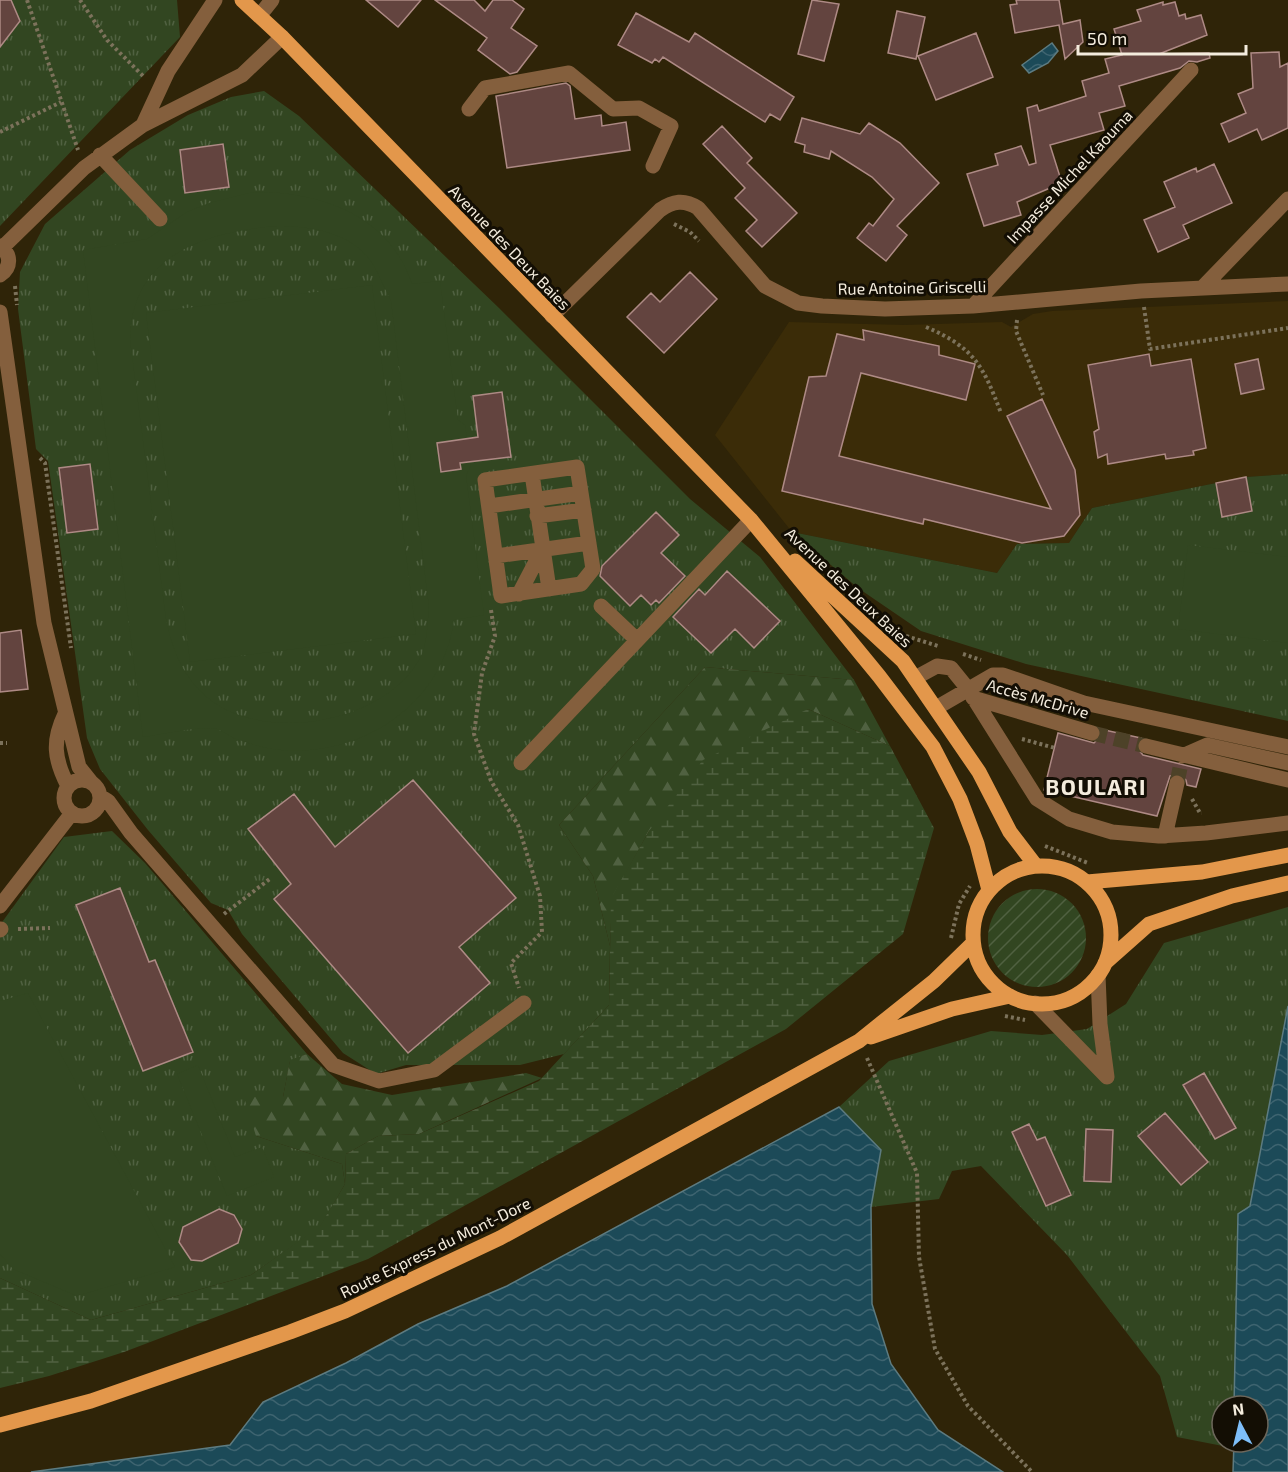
<svg xmlns="http://www.w3.org/2000/svg" width="1288" height="1472" font-family="'Exo 2',sans-serif">
  <style>
    .built { fill: #3b2c08 }
    .grass { fill: url(#grass-tufts) }
    .forest { fill: url(#forest-firs) }
    .wetland { fill: url(#wetland-marsh) }
    .garden { fill: url(#garden-furrows) }
    .pitch { fill: #324621; fill-rule: evenodd }
    .water { fill: url(#water-waves); stroke: #5d7b80; stroke-width: 1.5 }
    .building { fill: #63443f; stroke: #ae8a85; stroke-width: 1.5 }
    .lines { fill: none; stroke-linecap: round; stroke-linejoin: round }
    .minor-tunnel { stroke: #4d4228; stroke-width: 15; stroke-dasharray: 15 8; stroke-linecap: butt }
    .path { stroke: #7c725b; stroke-width: 4; stroke-dasharray: 3 3; stroke-linecap: butt }
    .minor { stroke: #845f3d; stroke-width: 15 }
    .major { stroke: #e3974b; stroke-width: 15 }
    .labels { text-anchor: middle; dominant-baseline: central; stroke-width: 6; stroke-linejoin: round; paint-order: stroke }
    .street-label { font-size: 16px; fill: #f4ecdd; stroke: #130e04 }
    .district-label { font-size: 22px; font-weight: bold; letter-spacing: 1.5px; fill: #f4ecdd; stroke: #130e04 }
  </style>
  <defs>
    <pattern id="grass-tufts" width="24" height="20" patternUnits="userSpaceOnUse" patternTransform="scale(1.5)"><rect width="24" height="20" fill="#324621"/><path d="M3 7l-1-3M5 7V3M7 7l1-3M15 17l-1-3M17 17v-4M19 17l1-3" fill="none" stroke="#506141"/></pattern>
    <pattern id="forest-firs" width="22" height="20" patternUnits="userSpaceOnUse" patternTransform="scale(1.5)"><rect width="22" height="20" fill="#324621"/><path d="M5 1l3.5 6h-7zM16 11l3.5 6h-7z" fill="#506141"/></pattern>
    <pattern id="wetland-marsh" width="20" height="14" patternUnits="userSpaceOnUse" patternTransform="scale(1.5)"><rect width="20" height="14" fill="#324621"/><path d="M1 5h8M5 5V1M11 12h8M15 12V8" fill="none" stroke="#506141"/></pattern>
    <pattern id="garden-furrows" width="10" height="10" patternUnits="userSpaceOnUse" patternTransform="scale(1.5)"><rect width="10" height="10" fill="#324621"/><path d="M-1 1l2-2M0 10L10 0M9 11l2-2" fill="none" stroke="#506141"/></pattern>
    <pattern id="water-waves" width="16" height="10" patternUnits="userSpaceOnUse" patternTransform="scale(1.5)"><rect width="16" height="10" fill="#1c4a58"/><path d="M0 5q4-4 8 0t8 0" fill="none" stroke="#3e6470"/></pattern>
  </defs>
  <rect width="100%" height="100%" fill="#2f2408"/>
  <path class="built" d="M1288,301V474L1246,477L1092,508L1069,543L1017,544L997,573L792,532L715,435L789,322L905,325L1002,322L1011,327L1033,314L1052,311Z"/>
  <path class="grass" d="M0,0H177L180,37L0,226Z
    M264,91L299,116L499,308L690,499L760,557L854,680L705,667L559,825L593,876L610,946L609,1005L564,1054L520,1065H406L376,1074L343,1053L242,934L228,910L211,903L148,830L100,769L87,738L48,461L36,449L18,309L20,272L45,224L130,150L188,115L231,97Z
    M1288,474V721L1026,664L921,631L858,588L792,532L997,573L1017,544L1069,543L1092,508L1246,477Z
    M112,831L145,863L307,1054L290,1061L283,1097L256,1136L342,1164L345,1184L320,1227L251,1275L91,1320L0,1278V925L64,837Z
    M1288,907V1006L1250,1207L1238,1214L1234,1406H1222V1442H1234L1233,1448L1177,1437L1160,1376L1067,1255L981,1166L952,1171L939,1199L871,1207L880,1150L839,1107L889,1061L991,1031L1042,1035L1087,1029L1126,1004L1164,943Z"/>
  <path class="forest" d="M705,667L854,680L890,746L808,709L649,831L612,898L610,946L593,876L559,825Z
    M307,1054L342,1084L392,1095L526,1073L542,1078L419,1134L378,1136L346,1154L345,1184L342,1164L256,1136L244,1097H283L290,1060Z"/>
  <path class="wetland" d="M808,709L890,746L934,828L903,934L786,1029L368,1259L124,1352L49,1376L0,1388V1278L91,1320L251,1275L320,1226L345,1184L346,1154L378,1136L419,1134L539,1081L609,1005L611,898L649,831L703,760Z"/>
  <path class="garden" d="M988 938a49 49 0 1 1 98 0a49 49 0 1 1-98 0Z"/>
  <path class="pitch" d="M269,192C331,196 391,220 412,284L440,281L458,420L465,425L471,466L466,475L484,615L454,620C443,703 364,757 281,750C266,749 251,744 236,739C229,736 220,728 211,728C189,728 165,734 143,737L83,250L147,239L187,212L209,203L249,193ZM277,226C312,226 355,233 374,266C380,277 385,289 391,301L429,607C427,623 428,645 419,660C382,724 264,744 208,698C183,678 172,649 166,619L130,340C131,254 206,232 277,226Z
    M372,285L416,634L190,662L146,313Z
    M1188,545L1288,557V643L1178,629Z
    M28,993L175,1267L77,1296L13,1269L0,1254V1001Z
    M198,1065L235,1157L262,1147L274,1177L227,1196L177,1074Z"/>
  <path class="water" d="M1052,43L1058,51L1048,63L1029,73L1022,65Z
    M1288,1006V1472H1233L1234,1442H1258V1406H1234L1238,1214L1250,1206Z
    M839,1107L881,1150L871,1207L872,1304L891,1364L938,1430L1003,1472H31L230,1445L263,1402L346,1363L418,1324L507,1286Z"/>
  <path class="building" d="M0,0H11L20,21L0,47Z
    M366,0H421L398,27Z
    M435,0H474L485,11L493,0H512L524,9L511,28L537,46L517,72L510,74L478,50L487,38Z
    M812,0L839,4L824,61L798,54Z
    M1016,0H1059L1063,24L1080,20L1083,42L1065,59L1059,25L1015,33L1010,5L1017,4Z
    M1163,2V5L1175,2L1179,16L1185,14L1186,19L1201,15L1207,35L1159,54L1209,53L1210,58L1197,62L1189,61L1180,68L1119,86L1125,106L1099,113L1104,130L1050,145L1062,183L1017,202L1021,215L984,226L967,174L998,165L995,154L1021,146L1029,165L1036,163L1027,108L1037,105L1039,111L1086,96L1082,81L1109,73L1105,59L1122,55L1114,29L1141,21L1137,10Z
    M897,11L925,17L916,59L888,53Z
    M636,13L689,42L695,33L794,97L780,120L770,114L765,122L663,57L659,62L655,59L652,63L618,45Z
    M976,33L993,77L936,100L918,56Z
    M1279,52L1280,67L1288,63V128L1262,140L1257,129L1229,142L1221,124L1246,113L1238,94L1253,88L1251,53Z
    M566,83L570,86L575,119L601,115L602,126L626,122L630,150L507,168L496,96Z
    M802,118L860,134L869,123L900,143L939,183L897,226L907,235L886,261L857,238L869,223L873,226L894,199L872,177L831,151L829,159L804,152L805,145L795,142Z
    M722,126L752,158L747,163L797,213L762,247L746,231L757,220L735,198L745,188L703,144Z
    M223,144L229,187L185,193L180,150Z
    M1214,164L1232,203L1183,225L1189,238L1158,252L1144,220L1175,207L1164,182L1196,168L1197,172Z
    M690,272L717,299L664,353L627,317L651,293L660,302Z
    M863,330L939,346V355L975,364L966,400L861,373L839,456L1051,509L1007,416L1042,399L1075,470L1080,515L1064,536L1022,543L924,519L923,524L782,491L809,377L826,376L837,334L864,340Z
    M1149,354L1151,366L1191,359L1206,448L1193,451L1194,455L1166,459L1165,454L1108,464L1107,454L1098,458L1094,432L1099,429L1088,365Z
    M1258,359L1264,389L1241,394L1235,364Z
    M502,392L511,457L460,463L461,469L441,472L437,443L478,437L473,396Z
    M90,464L98,529L67,533L59,468Z
    M1246,477L1252,511L1222,517L1216,483Z
    M656,512L679,535L661,553L685,576L659,603L656,600L651,605L641,595L630,606L600,576L602,566Z
    M727,571L780,621L754,648L735,629L711,653L673,617L699,589L705,595Z
    M21,630L28,689L0,692V633Z
    M1100,729L1141,738L1137,748L1143,755L1201,769L1196,787L1187,785L1186,780L1180,774L1170,776L1157,816L1044,790L1058,733L1094,743L1101,736Z
    M413,780L516,898L459,947L490,983L408,1053L274,899L291,884L248,829L294,794L335,847Z
    M120,888L149,962L155,960L193,1052L143,1071L76,905Z
    M1204,1073L1236,1128L1215,1139L1183,1085Z
    M1165,1113L1208,1162L1181,1185L1138,1136Z
    M1029,1124L1037,1140L1045,1137L1071,1195L1046,1206L1012,1132Z
    M1086,1129L1113,1130L1111,1182L1084,1181Z
    M219,1209L234,1215L242,1229L238,1243L202,1261L191,1260L179,1242L183,1227Z"/>
  <g class="lines">
    <path class="minor-tunnel" d="M1092,733L1146,746
      M1177,783L1182,758"/>
    <path class="path" d="M27,0L78,150
      M80,0L107,40L144,77
      M0,132L61,102
      M674,224L690,232L699,241
      M15,286L17,305
      M1144,307L1150,349L1288,328
      M1017,320L1016,331L1043,395
      M926,327C975,348 983,366 1001,413
      M40,458L45,463L71,648
      M491,610L495,636L482,673L474,734L491,781L518,825L540,896L542,932L511,963L519,988
      M906,636L938,646
      M963,654L981,660
      M1022,739L1055,748
      M0,743H7
      M1192,799L1200,813H1202
      M1045,846L1088,863
      M224,914L271,878
      M18,929L50,928
      M951,938L959,904L970,886
      M1005,1016L1025,1020
      M867,1058L917,1173L919,1257L935,1349L968,1406L1032,1472"/>
    <path class="minor" d="M215,0L168,71L143,125L242,75L282,37
      M260,15L272,0
      M469,109L485,88L569,73L613,109L639,108L671,126L653,166
      M100,155L160,219
      M0,246C11,254 12,267 0,275
      M3,247L84,168L143,125
      M1204,286L1288,199
      M973,306L1191,70
      M0,312L44,623L79,767L91,782
      M552,316L660,210C673,201 684,199 698,208L765,286L798,303L822,306L885,309L973,306L1141,291L1288,284
      M577,467L593,569L581,584L501,596L485,480Z
      M532,474L549,589
      M489,506L581,493
      M537,516L584,510
      M496,556L589,543
      M519,594L542,550
      M601,606L637,640
      M915,678L937,666L951,668L968,689L1037,799L1069,819L1112,832L1159,836L1206,833L1288,823
      M973,698L1092,733
      M936,708L993,675H1003L1084,703L1288,747
      M65,714C52,741 54,759 68,786
      M1146,746L1288,780
      M1182,756L1207,745L1288,763
      M521,763L751,520
      M64 798a18 18 0 1 1 36 0a18 18 0 1 1-36 0Z
      M100,796L108,801L131,833L333,1065L379,1081L434,1070L524,1003
      M1165,836L1177,783
      M0,906L72,813
      M0,930L1,929
      M1035,1003L1107,1077L1100,1024L1098,975"/>
    <path class="major" d="M242,0L282,37L751,520L879,676L933,747L960,799L977,844L989,890
      M795,561L903,661L979,772L1010,832L1036,866
      M973 935a69 69 0 1 1 138 0a69 69 0 1 1-138 0Z
      M1087,882L1202,872L1288,855
      M1105,963L1149,924L1232,896L1288,883
      M871,1037L952,1009L1010,996
      M0,1425L91,1401L290,1332L345,1311L500,1238L859,1041L934,981L973,943"/>
  </g>
  <g class="labels">
    <g class="street-label">
      <text transform="translate(1069 176) rotate(-47)">Impasse Michel Kaouma</text>
      <text transform="translate(510 247) rotate(46)">Avenue des Deux Baies</text>
      <text transform="translate(912 287) rotate(-1)">Rue Antoine Griscelli</text>
      <text transform="translate(849 587) rotate(43)">Avenue des Deux Baies</text>
      <text transform="translate(1038 698) rotate(16)">Accès McDrive</text>
      <text transform="translate(435 1247) rotate(-26)">Route Express du Mont-Dore</text>
    </g>
    <g class="district-label">
      <text x="1096" y="786">BOULARI</text>
    </g>
  </g>
  <g transform="translate(1240 1424) rotate(353)"><circle r="28" fill="#130e04" stroke="#6d675b" stroke-width="1.5"/>
  <path d="M0-4.5L10 22L0 15L-10 22Z" fill="#7ebef9"/>
  <text y="-9" font-size="16" font-weight="bold" text-anchor="middle" fill="#f4ecdd">N</text>
  </g>
  <path d="M1078 45v9h168v-9" fill="none" stroke="#f4ecdd" stroke-width="3"/>
  <text x="1087" y="45" font-size="18" fill="#f4ecdd" stroke="#130e04" stroke-width="4.5" paint-order="stroke">50 m</text>
</svg>
